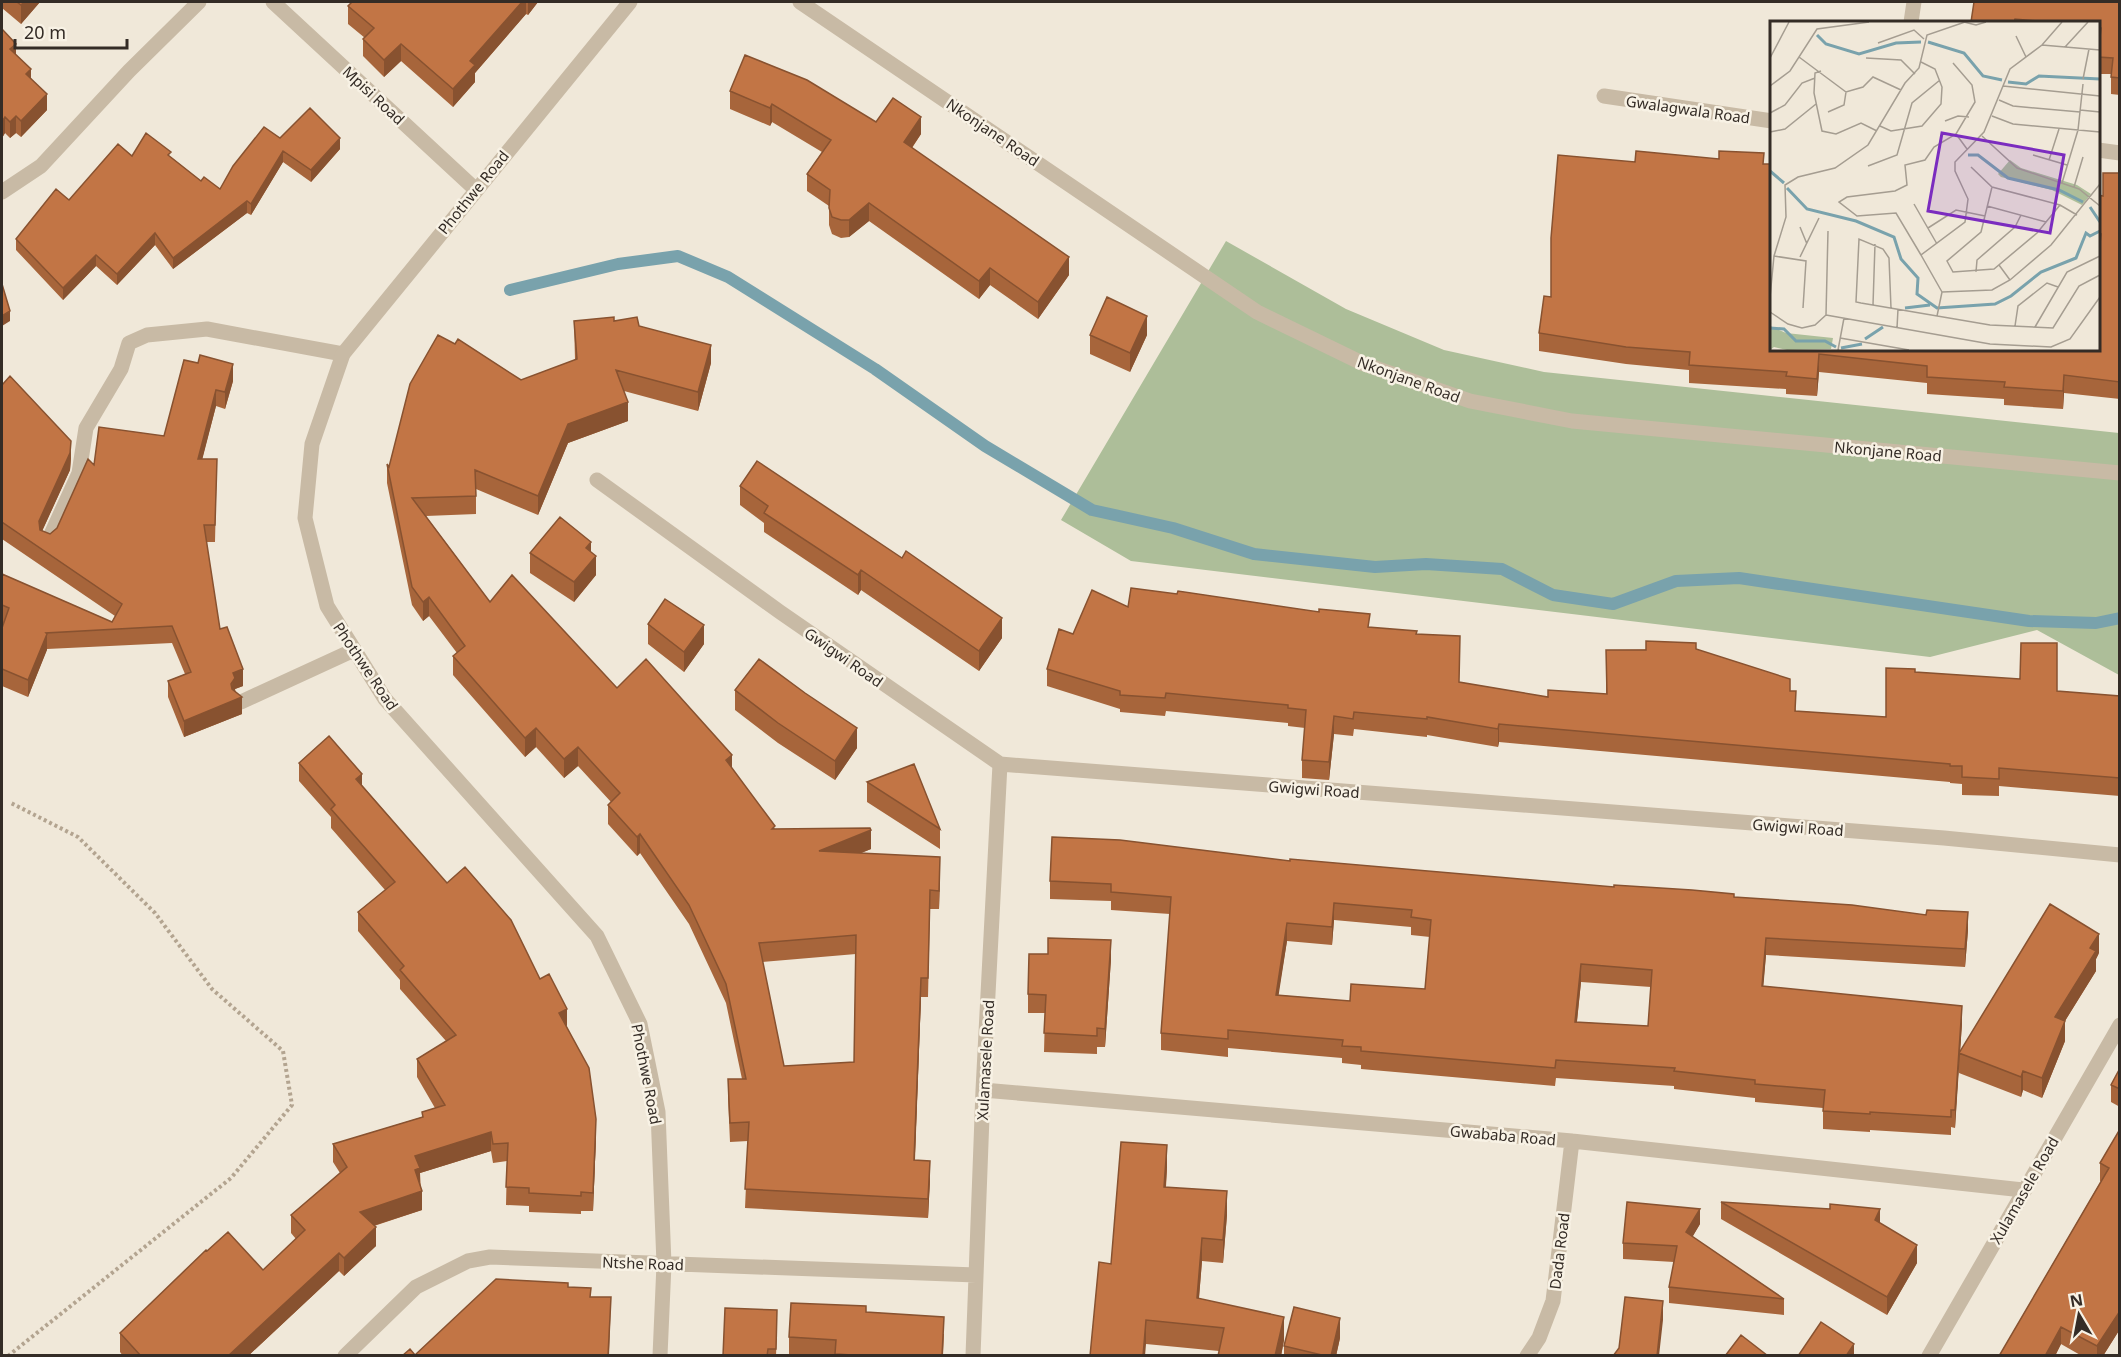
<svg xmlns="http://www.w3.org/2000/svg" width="2121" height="1357" font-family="'Noto Sans',sans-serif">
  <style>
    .green { fill: #adbe99 }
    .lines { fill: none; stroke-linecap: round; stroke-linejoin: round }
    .stream { stroke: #79a2ac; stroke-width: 12 }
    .path { stroke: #b3a490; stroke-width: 4; stroke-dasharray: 3 3; stroke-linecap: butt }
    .lane { stroke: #c8baa5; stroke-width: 15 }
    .street { stroke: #c8baa5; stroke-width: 15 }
    .wall { fill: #a7653b; fill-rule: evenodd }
    .shaded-wall { fill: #885230 }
    .building { fill: #c27545; stroke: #885230; stroke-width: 1.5; fill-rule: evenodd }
    .labels { text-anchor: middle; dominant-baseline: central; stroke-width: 5; stroke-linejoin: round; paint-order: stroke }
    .street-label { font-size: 15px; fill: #342c26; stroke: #f8f2e5 }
    .inset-river { fill: none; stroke: #79a2ac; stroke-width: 3 }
    .inset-road { fill: none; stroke: #a59d91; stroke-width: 1.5 }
    .view { fill: #7b2cbf; fill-opacity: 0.15; stroke: #7b2cbf; stroke-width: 3 }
    .inset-edge { fill: none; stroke: #342c26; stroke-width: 3 }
  </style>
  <rect width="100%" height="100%" fill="#f0e8d9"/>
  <path class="green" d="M1226,241L1346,309L1444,350L1544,372L2119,433V675L2037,630L1930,657L1131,561L1061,520Z"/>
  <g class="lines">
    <path class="stream" d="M510,290L618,264L678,256L728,277L875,369L985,446L1092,510L1173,528L1254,554L1375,567L1426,564L1502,569L1553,595L1613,604L1676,581L1739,578L2029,621L2096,623L2120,618"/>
    <path class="path" d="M8,1356L231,1178L292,1105L283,1051L212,989L155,913L78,837L11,803"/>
    <path class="lane" d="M48,541L79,473L86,428L121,369L129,343L147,335L207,329L343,354
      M241,702L354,650"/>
    <path class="street" d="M273,2L475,189
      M630,2L343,354L312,444L305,518L327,606L385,699L597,936L640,1024L658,1112L664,1264L660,1356
      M800,2L1257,312L1364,364L1470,401L1572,421L2120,473
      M1911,22L1914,2
      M1604,96L1772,121
      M2098,150L2120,153
      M2,192L41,166L129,71L199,2
      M597,480L780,612L1000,764L1944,838L2120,855
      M983,1090L1572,1141L2023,1190
      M345,1356L416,1287L468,1261L490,1257L976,1275
      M973,1356L983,1090L1000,764
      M1527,1356L1539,1338L1553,1301L1572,1141
      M1929,1356L2120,1025"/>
  </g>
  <path class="wall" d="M2,2H40L21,24L2,8Z
    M352,2H538L528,15L526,14L475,73V82L453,107L401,61L384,77L363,56V39L365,38L348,24V6Z
    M2120,2V95L2111,94V74H2098V22H1971Z
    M2,29L16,55L31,78L47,110L21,137L16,133L10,138L5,133L2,138Z
    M730,91L876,122L921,134L912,148L1069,275L1038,319L990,285L979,299L869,221L849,237L841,238L832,234L829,225V206L807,191V174L822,152L772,122L770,126L730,109Z
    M280,138L340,149L311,182L283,162L251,215L247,213L173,269L155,245L117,285L96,266L63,300L16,250V239L132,156L171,157L201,181L220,189Z
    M1635,162L1764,164L1772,350H2098L2100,252H2098V195L2103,196L2120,173V399L2064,393L2063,409L2004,405V399L1927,394V383L1819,372L1817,396L1786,394V389L1689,383V370L1626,364L1539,351V333L1551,297Z
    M574,321H614L639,326L711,363L698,411L624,391L628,421L568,443L538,515L476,489V514L426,516L490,602L617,688L732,769L775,829L871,849L861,853L940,875L939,909H930L928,997H921L915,1160L930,1179L928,1218L745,1208L748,1141L730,1142L728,1098V1079H742L726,1003L689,924L640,853L637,856L608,824V805L611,802L578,766L564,778L536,747L525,757L453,675V656L457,653L429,616L423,621L412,605L387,483V464L389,467L521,380L575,360ZM856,954L854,1062L784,1066L762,962Z
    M1090,335H1147L1130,372L1090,354Z
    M184,360L233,381L225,409L216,406L202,459H217L215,542H206L220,629L243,686L235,689L242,714L184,737L168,697V681L185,674L172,643L47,649L28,697L2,686V628L3,623L2,622V574L112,622L115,616L2,539V385L71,458L70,470L42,531L50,534L57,528L94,465L164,436Z
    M740,486L1002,638L979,671L861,590L858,595L764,532V523L740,505Z
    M591,552L596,575L574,602L530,573V553Z
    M1128,607L1370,627L1417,634L1459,682L1548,697L1606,694V650L1696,649L1790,691L1796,711L1886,717L1915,672L2057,691L2120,696V796L1999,786V796L1962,795V784L1950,783V782L1499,742L1498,747L1427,735V737L1354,729L1353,736L1334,734L1329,780L1302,778V760L1305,728L1288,726V723L1166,711L1165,716L1120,712V709L1047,686V669L1073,634Z
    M648,624L704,644L684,672L648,644Z
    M735,690L857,748L835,780L778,743L735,710Z
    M299,763L362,785L447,883L540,979L567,1027L596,1137L593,1211H581V1214L529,1212V1206L506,1205L507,1161L493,1163L491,1151L420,1173L422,1210L374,1226L376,1246L344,1276L339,1271L248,1356H123L120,1352V1333L207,1251L263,1270L296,1239L291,1233V1215L340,1173L333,1162V1144L422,1117V1112L435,1108L417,1077V1059L446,1041L400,989V980L358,931V912L385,890L331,828V817L299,781Z
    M867,782L940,829V849L867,802Z
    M1290,861L1734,897L1968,930L1965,967L1766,955L1763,986L1962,1023L1960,1052L2099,953L2096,959V971L2065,1021V1041L2042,1098L2023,1090L2021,1097L1959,1073V1062L1955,1128L1951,1127V1135L1870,1130V1132L1823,1129V1108L1755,1102V1098L1674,1089V1086L1556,1078L1555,1086L1361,1069V1065L1342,1063V1058L1228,1048V1057L1161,1050V1033L1170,914L1111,910V901L1050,899V881ZM1334,920L1411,927V935L1430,937L1425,989L1350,1001L1278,995L1287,941L1332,945ZM1581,982L1651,987L1648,1026L1577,1022Z
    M1111,959L1105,1047H1097V1054L1044,1052L1045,1013H1028V994Z
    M2120,1068V1107L2111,1102V1085Z
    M2120,1129V1329L2103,1356H2082L2061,1344L2055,1356H1999L2101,1181H2100V1163Z
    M1167,1168L1166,1187L1227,1215L1223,1263L1202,1261L1199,1298L1284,1340L1281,1356H1218L1219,1351L1146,1344L1111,1264Z
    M1721,1202L1880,1223L1917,1263L1887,1315L1721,1219Z
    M1700,1224L1692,1237L1784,1299V1315L1669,1303V1287L1674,1262L1623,1259V1243Z
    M866,1312L944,1334L943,1356H817L789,1354V1337Z
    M777,1328L776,1356H723Z
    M1340,1338L1336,1356H1284V1346Z"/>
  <path class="shaded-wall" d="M24,2H40L21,24V5Z
    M522,2H526V14L475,73V82L453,107V89L470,61Z
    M528,2H538L528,15Z
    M16,44V60L10,49Z
    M401,44V61L384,77V60Z
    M31,69V85L26,74Z
    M47,94V110L21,137V121Z
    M772,104V122L770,126V108Z
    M16,116V133L10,138V122Z
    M5,117V133L2,138V122Z
    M921,117V134L904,159V142Z
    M340,138V149L311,182V170Z
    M283,151V162L251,215V204Z
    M247,201V213L173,269V258Z
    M869,203V221L849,237V220Z
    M155,233V245L117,285V274Z
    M96,255V266L63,300V288Z
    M1069,257V275L1038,319V302Z
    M990,268V285L979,299V281Z
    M10,311V321L2,326V316Z
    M1147,316V335L1130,372V353Z
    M711,345V363L698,411V392Z
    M1819,354V372L1817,396V379Z
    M233,364V381L225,409V392Z
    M2064,375V393L2063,409V391Z
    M216,390V406L198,476V459Z
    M628,402V421L568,443L538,515V496L568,424Z
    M71,441V458L70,470L39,538V521Z
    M591,542V561L596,556V575L574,602V582L586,548Z
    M861,570V590L858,595V575Z
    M429,597V616L423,621V602Z
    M1002,618V638L979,671V651Z
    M704,625V644L684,672V652Z
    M47,634V650L28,697V680Z
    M243,669V686L235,689V695L231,701L233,673Z
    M242,697V714L184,737V721Z
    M1334,716V734L1329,780V762Z
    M1499,724V742L1498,747V729Z
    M536,728V747L525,757V738Z
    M857,728V748L835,780V761Z
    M578,747V766L564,778V759Z
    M732,755V774L726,760Z
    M362,774V792L356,779Z
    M871,830V849L819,870V851Z
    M640,834V853L637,856V837Z
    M940,857V875L939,909V891Z
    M1334,903V920L1332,945V927Z
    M1968,912V930L1965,967V949Z
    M1287,923V941L1276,1012V995Z
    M2099,934V953L2096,959V971L2055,1037V1017L2090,948Z
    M1766,938V955L1762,1003V986Z
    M1111,940V959L1105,1047V1029Z
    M1581,964V982L1575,1039V1022Z
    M921,978V997L914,1179V1160Z
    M1962,1006V1023L1955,1128V1110Z
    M567,1009V1027L559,1013Z
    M2065,1021V1041L2042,1098V1078Z
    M2023,1071V1090L2021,1097V1077Z
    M596,1119V1137L593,1211V1193Z
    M491,1132V1151L420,1173V1186L415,1188V1156Z
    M1167,1145V1168L1164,1210V1187Z
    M930,1161V1179L928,1218V1199Z
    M422,1191V1210L360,1230V1212Z
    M1227,1191V1215L1223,1263V1240Z
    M1700,1209V1224L1686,1248V1232Z
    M1880,1209V1227L1875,1220Z
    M376,1227V1246L344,1276V1258Z
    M1202,1238V1261L1197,1321V1298Z
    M1917,1245V1263L1887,1315V1297Z
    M339,1253V1271L248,1356H228Z
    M611,1297L609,1356H608Z
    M1663,1301V1320L1659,1356H1657Z
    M2120,1311V1329L2103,1356H2097V1346Z
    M1284,1317V1340L1281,1356H1275Z
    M1340,1318V1338L1336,1356H1331Z
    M1146,1320V1344L1145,1356H1143Z
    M2061,1327V1344L2055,1356H2045Z
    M1854,1344V1356H1846Z"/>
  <path class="building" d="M17,2H24L21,5Z
    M352,2H522L470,61L475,65L453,89L401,44L384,60L363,39L374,28L348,6Z
    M1974,2H2120V78L2111,77L2113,58L2098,57L2101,28L2098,27V22H2048L2015,19L2014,22H1971Z
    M2,29L16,44L10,49L31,69L26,74L47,94L21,121L16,116L10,122L5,117L2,122Z
    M745,55L807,80L876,122L893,98L921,117L904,142L1069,257L1038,302L990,268L979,281L869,203L849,220H841L832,217L829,208L830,190L807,174L831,140L772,104L770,108L730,91Z
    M310,108L340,138L311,170L283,151L251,204L247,201L173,258L155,233L117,274L96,255L63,288L16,239L56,189L69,200L118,144L132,156L146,133L171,152L168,155L201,181L204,177L220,189L233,166L264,127L280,138Z
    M1636,151L1719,159V151L1764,153L1763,164H1772V350H2098V264L2101,234H2098V195L2103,196V173H2120V382L2064,375L2063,391L2004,387L2005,382L1927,377V366L1819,354L1817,379L1786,376L1787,372L1689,365L1690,352L1626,347L1539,333L1544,296L1551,297V238L1558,155L1635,162Z
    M2,284L10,311L2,316Z
    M1107,297L1147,316L1130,353L1090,335Z
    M614,317V321L637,317L639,326L711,345L698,392L616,370L628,402L568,424L538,496L475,470L476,496L412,498L490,602L512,575L617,688L646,659L732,755L726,760L775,826L772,829L870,828L871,830L819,851L940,857L939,891L930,890L928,978H921L914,1160L930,1161L928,1199L745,1189L749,1122L730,1123L728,1079H746L726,984L689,905L640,834L637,837L608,805L620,793L578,747L564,759L536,728L525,738L453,656L465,646L429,597L423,602L412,587L387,464L389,467L410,384L438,335L455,344L458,339L521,380L577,359L574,321ZM856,935L854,1062L784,1066L759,943Z
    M200,355L233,364L225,392L216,390L198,459H217L215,525H204L220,629L227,627L243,669L233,673L235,678L231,684L232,689L242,697L184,721L168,681L191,672L172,626L46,633L47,634L28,680L2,669V628L9,608L2,605V574L112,622L122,604L2,522V385L10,376L71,441L70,453L39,521L40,530L50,534L57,528L88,459L94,465L99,427L164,436L184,360L198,363Z
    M757,461L902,558L906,551L1002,618L979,651L861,570L858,575L764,513L768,506L740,486Z
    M560,517L591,542L586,548L596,556L574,582L530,553Z
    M1131,588L1177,594L1178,591L1319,612V609L1370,614L1368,627L1417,631L1416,634L1460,636L1459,682L1548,697V690L1607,694L1606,650H1646V641L1696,643V649L1790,679V691H1796L1795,711L1886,717V668L1915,669V672L2020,679L2021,643H2057V691L2120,696V778L1999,768V779L1962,777V766H1950V764L1499,724L1498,729L1427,717V719L1354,712L1353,719L1334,716L1329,762L1302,760L1306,710L1288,708V705L1166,693L1165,698L1120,695V691L1047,669L1059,629L1073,634L1092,590L1128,607Z
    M665,599L704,625L684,652L648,624Z
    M759,659L805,693L857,728L835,761L778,723L735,690Z
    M329,736L362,774L356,779L447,883L465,867L511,920L540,979L549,974L567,1009L559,1013L589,1068L596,1119L593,1193L581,1192V1196L529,1193V1188L506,1187L508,1143L493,1144L491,1132L415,1156L420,1168L415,1170L422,1191L360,1212L376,1227L344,1258L339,1253L228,1356H141L120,1333L206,1250L207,1251L228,1232L263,1270L305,1230L291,1215L347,1167L333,1144L423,1117L422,1112L445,1105L417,1059L456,1035L400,970L404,966L358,912L395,882L331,809L335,805L299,763Z
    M914,764L940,829L867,782Z
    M1052,837L1120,840L1290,861V859L1614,887V885L1692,890L1734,894V897L1852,905L1926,915L1927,910L1968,912L1965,949L1766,938L1762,986L1962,1006L1955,1110H1951V1117L1870,1112V1114L1823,1111L1825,1090L1755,1084V1080L1674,1071L1675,1068L1556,1060L1555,1068L1361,1051V1047L1342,1046L1343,1040L1228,1030V1039L1161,1033L1171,897L1111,892V884L1050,881ZM1334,903L1412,910L1411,917L1431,920L1425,989L1351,984L1350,1001L1276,995L1287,923L1332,927ZM1581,964L1652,970L1648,1026L1575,1022Z
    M2050,904L2099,934L2090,948L2096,951L2055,1017L2065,1021L2042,1078L2023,1071L2021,1077L1959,1053Z
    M1048,938L1111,940L1105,1029L1097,1028V1036L1044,1033L1046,995L1028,994L1029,954H1048Z
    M2120,1068V1089L2111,1085Z
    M2120,1129V1311L2097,1346L2061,1327L2045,1356H1999L2109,1168L2100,1163Z
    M1121,1142L1167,1145L1164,1187L1227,1191L1223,1240L1202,1238L1197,1298L1284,1317L1275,1356H1218L1224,1328L1146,1320L1143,1356H1090L1099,1262L1111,1264Z
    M1627,1202L1700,1209L1686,1232L1784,1299L1669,1287L1677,1246L1623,1243Z
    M1721,1202L1830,1209V1204L1880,1209L1875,1220L1917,1245L1887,1297Z
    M496,1279L568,1283V1287L591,1288L590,1297H611L608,1356H402L410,1349L415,1355Z
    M1625,1297L1663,1301L1657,1356H1613L1619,1348Z
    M791,1303L866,1306V1312L944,1317L942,1356H870L835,1354L836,1340L789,1337Z
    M1294,1307L1340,1318L1331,1356H1326L1284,1346Z
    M725,1308L777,1310L776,1349H768L767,1356H723Z
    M1821,1322L1854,1344L1846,1356H1798Z
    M1741,1335L1768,1356H1725Z"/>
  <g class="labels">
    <g class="street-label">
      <text transform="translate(374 95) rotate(43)">Mpisi Road</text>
      <text transform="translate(1688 109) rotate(8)">Gwalagwala Road</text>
      <text transform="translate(993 132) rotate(34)">Nkonjane Road</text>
      <text transform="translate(473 192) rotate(-51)">Phothwe Road</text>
      <text transform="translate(1409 379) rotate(20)">Nkonjane Road</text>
      <text transform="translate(1888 451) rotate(5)">Nkonjane Road</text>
      <text transform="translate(844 657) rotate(35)">Gwigwi Road</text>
      <text transform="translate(366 666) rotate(56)">Phothwe Road</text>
      <text transform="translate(1314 789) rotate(4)">Gwigwi Road</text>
      <text transform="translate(1798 827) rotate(4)">Gwigwi Road</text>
      <text transform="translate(985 1060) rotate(-87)">Xulamasele Road</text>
      <text transform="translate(647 1074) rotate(79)">Phothwe Road</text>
      <text transform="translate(1503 1135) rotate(5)">Gwababa Road</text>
      <text transform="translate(2024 1190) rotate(-60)">Xulamasele Road</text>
      <text transform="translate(1559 1251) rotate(-83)">Dada Road</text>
      <text transform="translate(643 1263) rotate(2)">Ntshe Road</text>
    </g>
  </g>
  <g transform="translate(1770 21)">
    <rect width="330" height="330" fill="#f0e8d9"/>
    <path d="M240,139L251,147L307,164L321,173L312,184L282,169L231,156L228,153ZM0,305L16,312L63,317L61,328L17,329L4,326L0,329Z" fill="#adbe99"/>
    <path class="inset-river" d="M47,14L56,23L89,33L126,22L151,21M158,21L194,32L213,55L232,59M238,61L256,63L269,55L330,58M198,134H208L238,157L289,169L313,181M0,150L14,162M17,167L37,188L86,200L124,216L131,238L148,257L147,273L167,287L225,283L241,275L271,251L306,237L316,212L320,215L330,210M320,186L330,201M135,287L160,284M0,307L14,308L26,320H55L66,326M95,318L113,306M71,327L92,323"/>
    <path class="inset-road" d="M194,1L206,4L216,1M246,15L256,36M108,22L144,9L154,18M272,24L330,29M295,26L318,1M29,36L76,71L93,66L103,56L131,69M0,37L19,1M96,37L131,39L145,53M51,50L45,52L44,72L52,110L66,113L91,102L107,110M313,58L319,28M0,65L20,50L47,8L99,1M233,65L330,75M229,79L243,85L310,91M310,89L330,91M58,91L74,84L76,71M0,92L15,84L32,62L45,57M222,95L243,103L330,111M175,100L188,95L199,96M110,105L121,110L152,105L171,83L172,66L165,48L151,41M0,111L15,108L46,83M186,113L197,128M212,115L247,147L309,168L330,185M263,134L297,144M279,139L289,108M98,145L127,134L142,82L170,59M201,146L222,166L290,184L307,194M292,162L308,109L313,63M222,166L211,211L177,240L183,251L224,248L267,212L290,184M304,166L313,136M144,183L167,223M217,185L276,201M30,206L37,223M158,207L186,189L215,195M151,234L126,192L87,195L69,181L77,176L125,170L137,164L135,144L155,139L164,126L186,113L205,81L202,64L183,42M4,235L36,240L33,287M30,236L49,197M229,244L240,259M206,251L207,239L245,206L251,194M172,271L151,234L195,201L198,178L185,150V141L214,111L240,48L272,24L292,1M172,271L222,269L240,259L281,224L330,163M0,276L4,235L16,196L15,164L28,156L65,147L98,124L135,62L149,47L157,14L195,1M103,284L105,223M121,287L119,237L113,228L89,218L86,281L91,282L220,304L283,307L309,265L330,254M0,291L18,303L32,307L45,304L56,294L58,210M56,294L220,323L281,326L300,318L330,276M167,295L172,271M245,305L248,285L277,262L288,266M265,306L297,251L330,235M127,307L128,288M70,317L139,329M68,329L74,297"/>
    <path class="view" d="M172,112L294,134L280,212L158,190Z"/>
    <rect width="330" height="330" class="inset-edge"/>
  </g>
  <rect width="2121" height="1357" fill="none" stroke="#342c26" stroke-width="6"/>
  <g transform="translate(2079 1315) rotate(350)" stroke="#f8f2e5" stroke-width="4.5" paint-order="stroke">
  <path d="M0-4.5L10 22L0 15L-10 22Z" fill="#342c26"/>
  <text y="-9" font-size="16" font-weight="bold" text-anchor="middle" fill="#342c26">N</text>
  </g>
  <path d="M15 39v9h112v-9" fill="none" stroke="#342c26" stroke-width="3"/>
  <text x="24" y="39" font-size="18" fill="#342c26" stroke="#f8f2e5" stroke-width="4.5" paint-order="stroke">20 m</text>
</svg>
